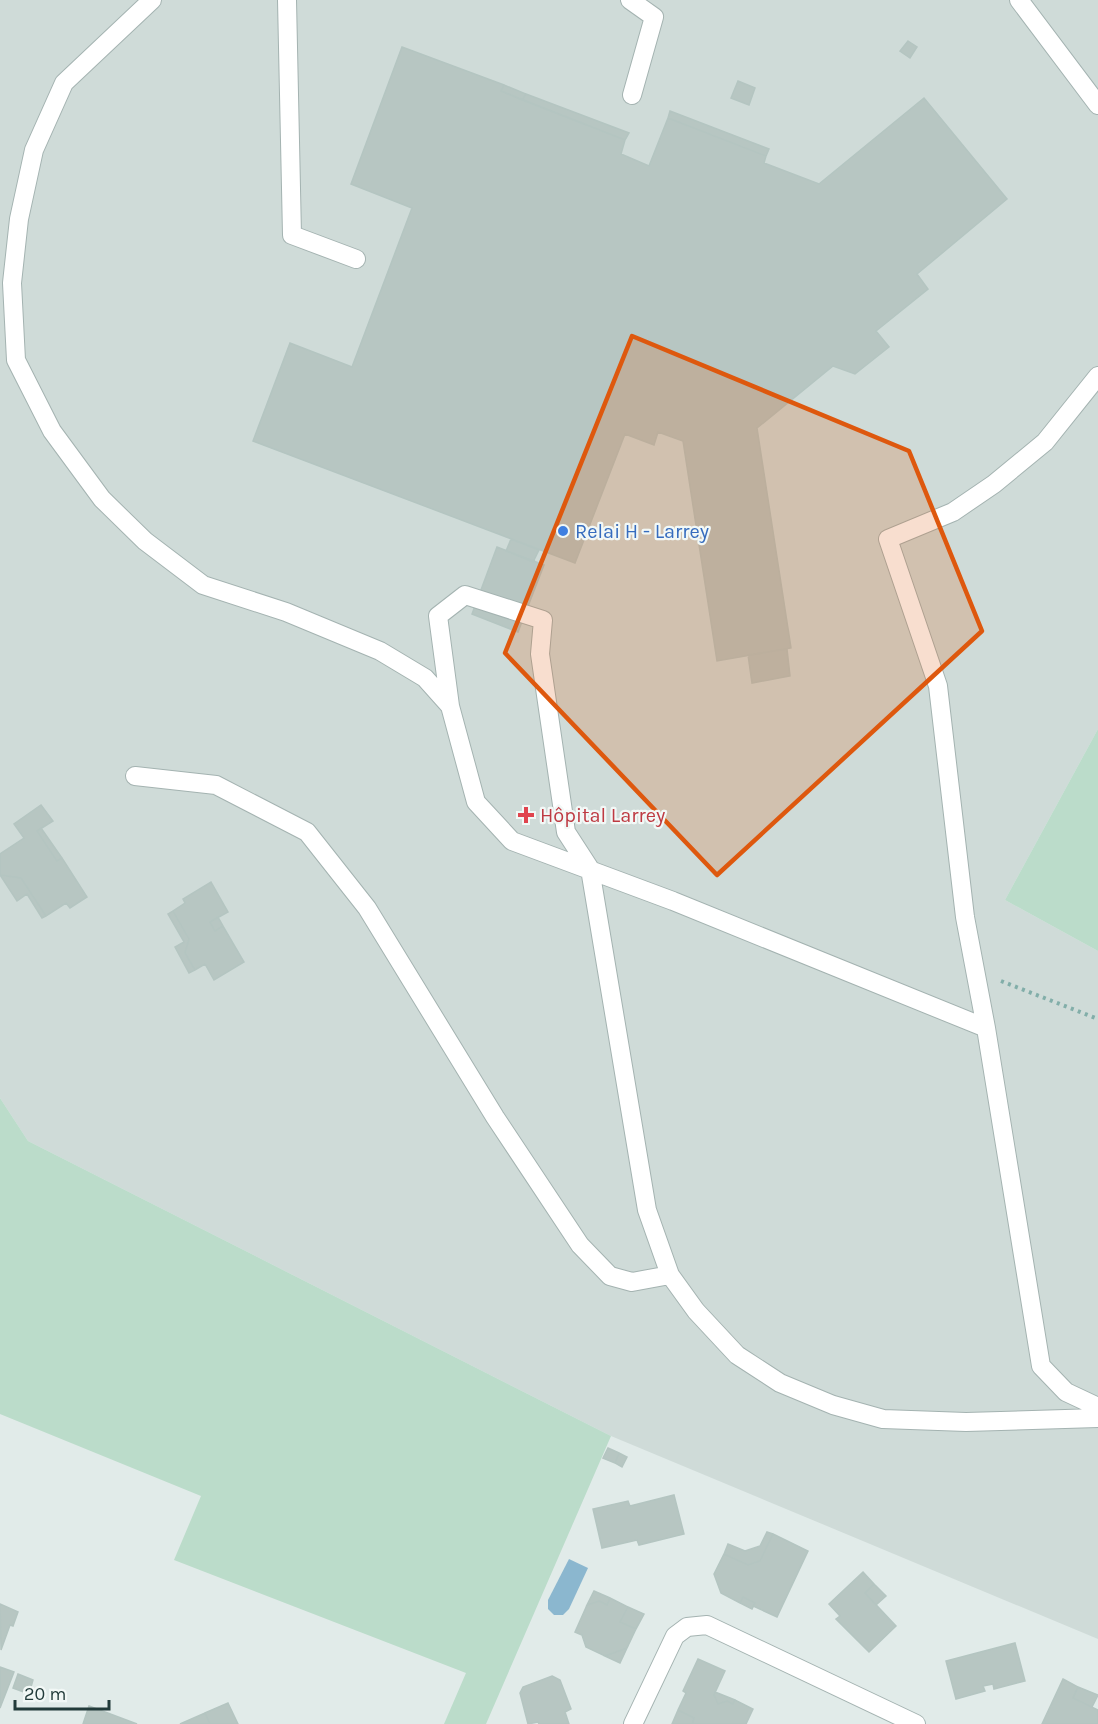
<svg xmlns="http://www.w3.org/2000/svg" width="1098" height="1724" font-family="Karla,sans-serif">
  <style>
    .built { fill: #cfdbd8 }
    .green { fill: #bbdcca }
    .water { fill: #8bb7cf }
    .building { fill: #b7c6c2; stroke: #b4c5c1; stroke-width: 1.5 }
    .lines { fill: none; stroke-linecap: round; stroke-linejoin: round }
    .minor-casing { stroke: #a4b3b1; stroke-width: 20 }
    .path { stroke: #82aea9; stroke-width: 4; stroke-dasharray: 3 4.5; stroke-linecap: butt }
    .minor { stroke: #fff; stroke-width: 18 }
    .marked { fill: #de580e; fill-opacity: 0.2; stroke: #de580e; stroke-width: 4.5; stroke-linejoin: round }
    .shop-dot { fill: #3f7fe0; stroke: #f2f8f6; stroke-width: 2 }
    .health-dot { fill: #e0444e; stroke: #f2f8f6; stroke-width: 2 }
    .labels { text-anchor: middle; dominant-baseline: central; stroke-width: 4.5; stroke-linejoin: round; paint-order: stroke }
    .shop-label { font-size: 20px; fill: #366cbe; stroke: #f2f8f6; text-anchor: start }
    .health-label { font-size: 20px; fill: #be3a42; stroke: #f2f8f6; text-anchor: start }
  </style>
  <rect width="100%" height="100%" fill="#e1ebe9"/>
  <path class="built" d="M0,0H1098V729L1005,900L1098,951V1639L611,1436L28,1141L0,1098Z"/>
  <path class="green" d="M1098,729V951L1005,900Z
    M0,1098L28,1141L611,1436L486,1724H444L466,1673L174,1560L201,1496L0,1414Z"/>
  <path class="water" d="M569,1559L588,1568L569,1609L563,1615H554L548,1609V1600Z"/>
  <path class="building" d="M908,41L917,47L910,58L900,51Z
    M402,47L504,85L501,91L625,140L621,154L649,166L668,118L766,156L764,163L819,184L924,98L1007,199L917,274L928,289L876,331L889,347L855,374L833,366L757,428L791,648L717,661L683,441L658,432L654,445L625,434L575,563L253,441L290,343L352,367L412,208L351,184Z
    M738,81L755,88L749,105L731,98Z
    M504,85L526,94L522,100L501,91Z
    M526,94L629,133L625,140L522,100Z
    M670,111L769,149L766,156L668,118Z
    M511,539L539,550L533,562L506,551Z
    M497,547L544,565L518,632L472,614Z
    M787,649L790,676L752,683L748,655Z
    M41,805L53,821L37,831L57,861L62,858L87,897L70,908L66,903L46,916L21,878L0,875V854L24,838L14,824Z
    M41,828L62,858L57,861L37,831Z
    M0,875L21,878L46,916L42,918L27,894L17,901Z
    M211,882L228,912L210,922L215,931L223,926L244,962L214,980L205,964L195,970L185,953L189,939L173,911L185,903L183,899Z
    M173,911L189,939L185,953L195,970L189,973L175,947L184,942L168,914Z
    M218,917L223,926L215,931L210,922Z
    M608,1448L619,1453L615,1463L603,1458Z
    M619,1453L627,1457L622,1467L615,1463Z
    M674,1495L684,1534L639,1545L637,1540L602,1548L593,1509L628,1501L630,1506Z
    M767,1532L773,1534L760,1561L748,1565L724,1554L728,1544L745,1551L760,1546Z
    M773,1534L808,1551L777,1617L753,1606L755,1603L743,1597L740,1603L721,1593L714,1574L724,1554L748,1565L760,1561Z
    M863,1572L874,1584L865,1593L896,1626L869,1652L836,1619L840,1616L829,1604Z
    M874,1584L886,1596L876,1605L865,1593Z
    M594,1591L610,1598L607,1605L599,1601L587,1605Z
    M743,1597L755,1603L752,1609L740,1603Z
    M610,1598L628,1607L620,1622L636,1629L627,1648L605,1656L586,1647L582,1635L575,1632L587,1605L599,1601L607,1605Z
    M0,1604L18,1612L13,1626L10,1625L1,1650Z
    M628,1607L644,1614L636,1629L620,1622Z
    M1015,1643L1025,1681L994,1689L993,1684L983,1686L985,1691L956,1699L946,1661Z
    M627,1648L620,1663L605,1656Z
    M698,1659L725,1671L714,1695L718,1704L727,1701L733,1704L735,1700L753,1709L746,1724H692L694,1718L678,1710L686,1693L683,1691Z
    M0,1667L14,1672L0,1708Z
    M18,1674L33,1680L29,1694L13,1688Z
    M552,1676L560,1680L571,1709L565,1712L569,1724H539L538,1722L528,1724L520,1693L523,1687Z
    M1063,1679L1078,1687L1073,1698L1098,1710V1724H1042Z
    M1078,1687L1098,1695L1092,1707L1073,1698Z
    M715,1692L735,1700L733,1704L727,1701L718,1704L714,1695Z
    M228,1703L238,1724H210L205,1713Z
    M89,1706L137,1724H83Z
    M678,1710L694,1718L692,1724H672Z
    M205,1713L210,1724H180Z"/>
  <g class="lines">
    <g class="minor-casing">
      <path id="minor" d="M152,0L64,83L34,150L19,219L12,283L16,360L52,431L102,499L145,541L203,585L286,612L380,651L425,678L450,706
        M287,0L292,235L356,259
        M630,0L654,17L632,95
        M1019,0L1098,105
        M1098,376L1045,442L994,484L953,512L888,539L938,686L965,917L986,1028L1041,1366L1066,1392L1098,1407
        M135,776L216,785L307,832L367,908L495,1117L580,1245L610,1276L632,1282L670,1275
        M986,1028L673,901L512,841L476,802L450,706L438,616L465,595L543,620L540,654L566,832L590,869L647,1210L670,1275L696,1311L737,1355L780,1383L833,1405L883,1419L966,1422L1098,1418
        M633,1724L675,1636L687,1627L707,1625L916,1724"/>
    </g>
    <path class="path" d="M1001,981L1098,1019"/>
    <use href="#minor" class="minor"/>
  </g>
  <path class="marked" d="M632,336L909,451L982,631L717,875L505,653Z"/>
  <circle class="shop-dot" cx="563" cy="531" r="6"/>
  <path class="health-dot" d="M523 806h6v6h6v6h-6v6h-6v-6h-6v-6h6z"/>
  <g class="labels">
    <g class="shop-label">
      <text x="575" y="531">Relai H - Larrey</text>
    </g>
    <g class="health-label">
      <text x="540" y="815">Hôpital Larrey</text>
    </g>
  </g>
  <path d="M15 1700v9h94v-9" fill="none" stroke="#223b3a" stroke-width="3"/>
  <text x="24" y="1700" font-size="18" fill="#223b3a" stroke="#f2f8f6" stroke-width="4.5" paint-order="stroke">20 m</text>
</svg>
